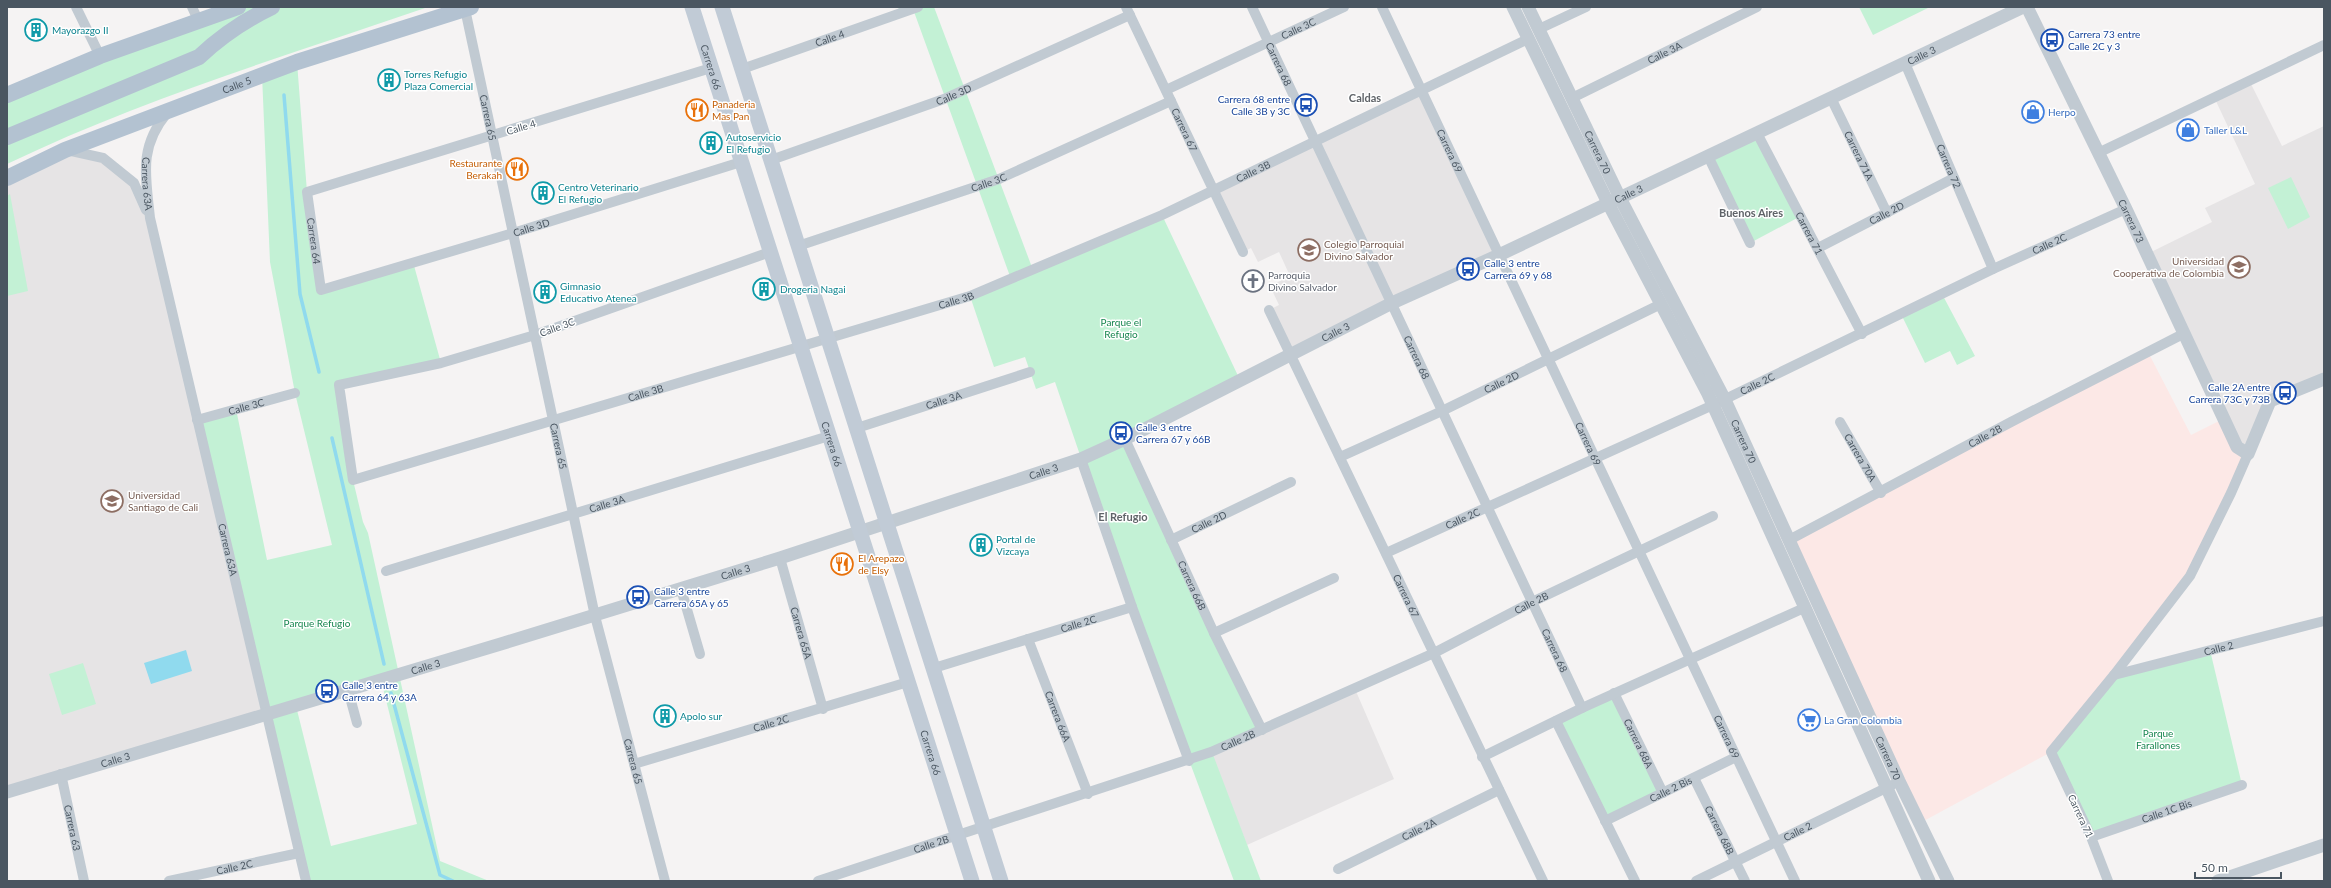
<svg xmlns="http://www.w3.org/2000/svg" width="2331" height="888" font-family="Lato,sans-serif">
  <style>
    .education { fill: #e6e4e5 }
    .medical { fill: #fce8e6 }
    .green { fill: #c3f1d5; fill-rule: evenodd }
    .water { fill: #90daee }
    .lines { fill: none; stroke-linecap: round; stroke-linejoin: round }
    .stream { stroke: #90daee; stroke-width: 3.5 }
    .minor { stroke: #c1cad2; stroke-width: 10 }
    .tertiary { stroke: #c1cad2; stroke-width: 13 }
    .secondary { stroke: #c1cbd6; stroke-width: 15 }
    .primary { stroke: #b3c2d1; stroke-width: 16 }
    .labels { text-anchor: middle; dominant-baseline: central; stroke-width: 3; stroke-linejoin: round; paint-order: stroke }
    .street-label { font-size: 10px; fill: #4a5661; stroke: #fff }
    .culture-label { font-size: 10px; fill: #0d838f; stroke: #fff; text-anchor: start }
    .transit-label { font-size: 10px; fill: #164399; stroke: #fff; text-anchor: start }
    .food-label { font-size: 10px; fill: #c56008; stroke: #fff; text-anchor: start }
    .shop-label { font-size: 10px; fill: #366cbe; stroke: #fff; text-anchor: start }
    .education-label { font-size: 10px; fill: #785e54; stroke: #fff; text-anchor: start }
    .worship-label { font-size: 10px; fill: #5b616d; stroke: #fff; text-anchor: start }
    .park-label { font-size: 10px; fill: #17864f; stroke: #fff }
    .neighbourhood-label { font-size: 11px; font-weight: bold; fill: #5f6368; stroke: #fff }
  </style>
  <rect width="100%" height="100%" fill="#f5f3f3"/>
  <path class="education" d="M2249,80L2282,146L2324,126V379L2270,401L2248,454L2237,447L2147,254L2212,222L2205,208L2255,184L2214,97Z
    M1421,91L1499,255L1290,355L1269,310L1279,305L1270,286L1290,276L1279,252L1258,262L1251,248L1243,252L1215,190Z
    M65,150L103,158L134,182L150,218L267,714L7,792V178Z
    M1355,689L1394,779L1247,845L1211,752Z"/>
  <path class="medical" d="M2148,352L2191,435L2223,419L2248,454L2190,576L2051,752L1920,823L1789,540Z"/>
  <path class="green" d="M238,7H428C286,56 142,99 7,164V95Z
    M898,7H934L1033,270L1162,215L1240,380L1125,439L1262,730L1212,752L1261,881H1234L1132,607L1055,382L1036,389L1025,357L994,367L970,296L1011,279L913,9L900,13Z
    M1859,7H1930L1873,35Z
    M297,62L307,192L321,290L413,262L441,363L339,385L353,480L363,522L368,533L440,861L489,881H306L197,420L236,409L267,560L332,545L295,393L270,262L262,75ZM381,680L417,824L331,846L296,706Z
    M1757,133L1801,216L1750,243L1708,156Z
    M2291,177L2310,217L2288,229L2268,188Z
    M10,194L28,291L7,296V196Z
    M1942,294L1975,356L1957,365L1950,351L1925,363L1901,314Z
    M2210,650L2242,785L2091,837L2051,752L2114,675Z
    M83,663L96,704L62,715L49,674Z
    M1614,693L1663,793L1605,821L1556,721Z"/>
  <path class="water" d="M186,650L192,671L151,684L144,663Z"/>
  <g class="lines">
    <path class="stream" d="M284,95L300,294L319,372
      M332,438L384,664
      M391,693L440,875L453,881"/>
    <g class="minor">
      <path d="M76,7L100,56"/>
      <path d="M192,7L198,20"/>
      <path id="s1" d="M1126,7L1243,252"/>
      <path id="s2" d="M1252,7L1582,708"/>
      <path id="s3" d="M1382,7L1795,881"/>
      <path id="s4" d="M465,9L595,616L665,881"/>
      <path d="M1539,29L1586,7"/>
      <path id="s5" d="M1905,63L1993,269"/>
      <path id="s6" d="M711,68L307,192L321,290L513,233L741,162"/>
      <path id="s7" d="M742,69L918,7"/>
      <path id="s8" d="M1166,90L1344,7"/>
      <path id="s9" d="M1572,98L1757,7"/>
      <path id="s10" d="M1831,98L1887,213"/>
      <path id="s11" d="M167,113C138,148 146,177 150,218L306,881"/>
      <path id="s12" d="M1757,133L1862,334"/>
      <path d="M67,150L103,158L134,183L146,210"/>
      <path d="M2098,153L2324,45"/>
      <path d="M1708,156L1750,243"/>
      <path id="s13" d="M771,160L944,99L1130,15"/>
      <path id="s14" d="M798,246L999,179L1171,101"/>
      <path id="s15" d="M1818,248L1954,178"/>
      <path id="s16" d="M770,252L535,335L441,363L339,385L353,480L970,296L1162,215L1528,39"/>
      <path id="s17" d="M1269,310L1543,881"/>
      <path id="s18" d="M197,420L295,393"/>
      <path id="s19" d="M1840,422L1881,493"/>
      <path id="s20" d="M857,428L1030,372"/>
      <path id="s21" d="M1125,439L1214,633L1262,730"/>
      <path id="s22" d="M1340,457L1442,411L1661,304"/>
      <path d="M1081,459L1132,607L1189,761"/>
      <path id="s23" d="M1171,540L1291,482"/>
      <path id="s24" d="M1789,540L2011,422L2183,334"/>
      <path id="s25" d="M1386,553L1713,405L1993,269L2126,209"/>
      <path id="s26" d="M780,558L823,709"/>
      <path id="s27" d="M386,571L829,436"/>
      <path d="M681,589L700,654"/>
      <path d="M1214,633L1334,578"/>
      <path id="s28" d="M1028,639L1088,794"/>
      <path id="s29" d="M934,668L1132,607"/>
      <path id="s30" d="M2114,675L2324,621"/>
      <path d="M348,690L357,723"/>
      <path id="s31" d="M1614,693L1663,793"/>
      <path d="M1556,721L1635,881"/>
      <path d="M1482,757L1582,708L1804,608"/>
      <path id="s32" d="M634,764L908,682"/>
      <path id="s33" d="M61,774L84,881"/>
      <path id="s34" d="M1694,778L1745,881"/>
      <path id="s35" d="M1605,821L1736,757"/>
      <path id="s36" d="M2091,837L2242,785"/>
      <path id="s37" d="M1338,869L1499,790"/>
      <path id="s38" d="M169,881L299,853"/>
      <path id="s39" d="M818,881L1211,752L1434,653L1532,602L1713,516"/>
      <path id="s40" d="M1696,881L1892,785"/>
      <path d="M2108,881L2091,837L2051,752L2114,675L2190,576L2231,493L2248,454"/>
    </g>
    <g class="tertiary">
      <path d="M1513,7L1608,203L1708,394L1929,881"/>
      <path id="s41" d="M1528,7L1620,198L1725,400L1899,781L1948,881"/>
      <path id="s42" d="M2027,7L2126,209L2237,447L2248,454L2270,401L2324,379"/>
      <path id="s43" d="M7,792L504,643L780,558L1081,459L1125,439L1392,303L1499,255L2023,7"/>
      <path d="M2218,881L2324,845"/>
    </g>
    <g class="secondary">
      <path id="s44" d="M692,7L972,881"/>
      <path d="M722,7L1001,881"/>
    </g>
    <g class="primary">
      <path d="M7,95L100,56L238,7"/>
      <path d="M7,137L199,57C221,36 245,20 272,7"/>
      <path id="s45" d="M7,178L65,150L297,62L471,7"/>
    </g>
  </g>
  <defs>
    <g id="building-ring" transform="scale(1.15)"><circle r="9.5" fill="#fff" stroke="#0f9aa8" stroke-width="1.5"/><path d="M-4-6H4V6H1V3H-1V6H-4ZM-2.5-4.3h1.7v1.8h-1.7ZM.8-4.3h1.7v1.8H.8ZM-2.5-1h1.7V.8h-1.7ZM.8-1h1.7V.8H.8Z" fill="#0f9aa8"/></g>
    <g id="bus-ring" transform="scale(1.15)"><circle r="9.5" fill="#fff" stroke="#1a4fb4" stroke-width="1.5"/><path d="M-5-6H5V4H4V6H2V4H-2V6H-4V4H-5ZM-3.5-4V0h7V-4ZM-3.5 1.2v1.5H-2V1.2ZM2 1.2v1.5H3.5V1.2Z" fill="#1a4fb4"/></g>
    <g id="restaurant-ring" transform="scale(1.15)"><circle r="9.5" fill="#fff" stroke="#e8710a" stroke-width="1.5"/><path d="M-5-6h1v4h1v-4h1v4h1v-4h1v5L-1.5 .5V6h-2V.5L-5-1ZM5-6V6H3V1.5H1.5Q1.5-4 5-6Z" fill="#e8710a"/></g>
    <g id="shop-ring" transform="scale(1.15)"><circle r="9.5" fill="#fff" stroke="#3f7fe0" stroke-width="1.5"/><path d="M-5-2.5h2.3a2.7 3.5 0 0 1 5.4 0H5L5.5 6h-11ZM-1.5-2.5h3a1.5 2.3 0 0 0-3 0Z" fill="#3f7fe0"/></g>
    <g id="school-ring" transform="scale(1.15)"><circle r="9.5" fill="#fff" stroke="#8d6e63" stroke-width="1.5"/><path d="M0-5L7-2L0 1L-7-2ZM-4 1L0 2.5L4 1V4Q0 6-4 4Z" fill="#8d6e63"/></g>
    <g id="university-ring" transform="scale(1.15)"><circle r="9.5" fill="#fff" stroke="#8d6e63" stroke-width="1.5"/><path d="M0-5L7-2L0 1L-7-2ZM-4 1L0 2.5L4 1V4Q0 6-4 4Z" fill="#8d6e63"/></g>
    <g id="church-ring" transform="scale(1.15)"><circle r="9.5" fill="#fff" stroke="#6b7280" stroke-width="1.5"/><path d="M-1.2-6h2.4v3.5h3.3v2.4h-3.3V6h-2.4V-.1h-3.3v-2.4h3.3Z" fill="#6b7280"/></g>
    <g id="supermarket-ring" transform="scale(1.15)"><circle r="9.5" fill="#fff" stroke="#3f7fe0" stroke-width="1.5"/><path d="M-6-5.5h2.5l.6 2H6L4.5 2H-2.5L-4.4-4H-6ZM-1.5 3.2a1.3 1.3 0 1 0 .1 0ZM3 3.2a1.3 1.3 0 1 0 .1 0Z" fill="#3f7fe0"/></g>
  </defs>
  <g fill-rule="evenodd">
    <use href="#building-ring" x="36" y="30"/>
    <use href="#bus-ring" x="2052" y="40"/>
    <use href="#building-ring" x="389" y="80"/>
    <use href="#bus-ring" x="1306" y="105"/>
    <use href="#restaurant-ring" x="697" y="110"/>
    <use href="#shop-ring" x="2033" y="112"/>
    <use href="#shop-ring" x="2188" y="130"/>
    <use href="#building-ring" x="711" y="143"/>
    <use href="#restaurant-ring" x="517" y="169"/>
    <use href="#building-ring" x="543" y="193"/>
    <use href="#school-ring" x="1309" y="250"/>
    <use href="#university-ring" x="2239" y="267"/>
    <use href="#bus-ring" x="1468" y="269"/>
    <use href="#church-ring" x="1253" y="281"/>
    <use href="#building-ring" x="764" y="289"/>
    <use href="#building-ring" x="545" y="292"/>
    <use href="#bus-ring" x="2285" y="393"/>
    <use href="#bus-ring" x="1121" y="433"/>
    <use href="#university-ring" x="112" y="501"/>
    <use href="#building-ring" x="981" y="545"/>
    <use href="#restaurant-ring" x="842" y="564"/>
    <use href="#bus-ring" x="638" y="597"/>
    <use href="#bus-ring" x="327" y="691"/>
    <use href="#building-ring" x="665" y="716"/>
    <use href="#supermarket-ring" x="1809" y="720"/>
  </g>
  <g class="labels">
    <g class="street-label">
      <text stroke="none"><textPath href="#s8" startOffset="146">Calle 3C</textPath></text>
      <text stroke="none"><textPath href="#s7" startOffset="93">Calle 4</textPath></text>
      <text stroke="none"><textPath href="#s9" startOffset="103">Calle 3A</textPath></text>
      <text stroke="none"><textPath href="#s43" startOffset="2057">Calle 3</textPath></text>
      <text stroke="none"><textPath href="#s2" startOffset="63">Carrera 68</textPath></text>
      <text stroke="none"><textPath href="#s44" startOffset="63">Carrera 66</textPath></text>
      <text stroke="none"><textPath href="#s45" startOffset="248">Calle 5</textPath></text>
      <text stroke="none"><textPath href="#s13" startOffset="194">Calle 3D</textPath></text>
      <text stroke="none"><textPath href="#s4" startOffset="111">Carrera 65</textPath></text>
      <text transform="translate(521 127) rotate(-17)">Calle 4</text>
      <text stroke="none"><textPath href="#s1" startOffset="136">Carrera 67</textPath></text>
      <text stroke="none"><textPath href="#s3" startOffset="159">Carrera 69</textPath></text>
      <text stroke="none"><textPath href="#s41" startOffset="161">Carrera 70</textPath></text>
      <text stroke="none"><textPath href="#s10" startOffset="64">Carrera 71A</textPath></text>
      <text stroke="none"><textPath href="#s5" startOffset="112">Carrera 72</textPath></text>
      <text stroke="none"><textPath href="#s16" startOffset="1501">Calle 3B</textPath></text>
      <text stroke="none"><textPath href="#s14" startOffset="201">Calle 3C</textPath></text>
      <text stroke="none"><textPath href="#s11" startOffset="76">Carrera 63A</textPath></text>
      <text stroke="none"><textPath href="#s43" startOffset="1733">Calle 3</textPath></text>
      <text stroke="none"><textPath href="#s15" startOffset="77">Calle 2D</textPath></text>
      <text stroke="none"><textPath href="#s42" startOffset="238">Carrera 73</textPath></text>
      <text stroke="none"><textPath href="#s6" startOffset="741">Calle 3D</textPath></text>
      <text stroke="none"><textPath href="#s12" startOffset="113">Carrera 71</textPath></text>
      <text stroke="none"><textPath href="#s6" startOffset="472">Carrera 64</textPath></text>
      <text stroke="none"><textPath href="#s25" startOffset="732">Calle 2C</textPath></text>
      <text stroke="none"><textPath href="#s16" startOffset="1177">Calle 3B</textPath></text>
      <text transform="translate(557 327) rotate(-20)">Calle 3C</text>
      <text stroke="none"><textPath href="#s43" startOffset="1409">Calle 3</textPath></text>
      <text stroke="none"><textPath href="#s2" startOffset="387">Carrera 68</textPath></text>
      <text stroke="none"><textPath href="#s22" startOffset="178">Calle 2D</textPath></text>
      <text stroke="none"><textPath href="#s25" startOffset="408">Calle 2C</textPath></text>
      <text stroke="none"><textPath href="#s16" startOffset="853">Calle 3B</textPath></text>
      <text stroke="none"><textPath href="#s20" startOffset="91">Calle 3A</textPath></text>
      <text stroke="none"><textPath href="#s18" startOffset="51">Calle 3C</textPath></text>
      <text stroke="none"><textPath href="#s24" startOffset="222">Calle 2B</textPath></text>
      <text stroke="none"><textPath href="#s41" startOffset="485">Carrera 70</textPath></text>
      <text stroke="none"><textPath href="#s44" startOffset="459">Carrera 66</textPath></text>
      <text stroke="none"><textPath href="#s3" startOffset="483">Carrera 69</textPath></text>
      <text stroke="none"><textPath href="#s4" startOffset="447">Carrera 65</textPath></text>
      <text stroke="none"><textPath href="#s19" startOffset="41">Carrera 70A</textPath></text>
      <text stroke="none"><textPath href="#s43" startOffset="1085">Calle 3</textPath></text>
      <text stroke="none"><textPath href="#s27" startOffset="231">Calle 3A</textPath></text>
      <text stroke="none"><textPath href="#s25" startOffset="84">Calle 2C</textPath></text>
      <text stroke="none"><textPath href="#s23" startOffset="42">Calle 2D</textPath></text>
      <text stroke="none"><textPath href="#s11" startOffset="451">Carrera 63A</textPath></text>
      <text stroke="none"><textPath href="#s43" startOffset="761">Calle 3</textPath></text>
      <text stroke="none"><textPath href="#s21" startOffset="161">Carrera 66B</textPath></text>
      <text stroke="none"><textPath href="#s17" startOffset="317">Carrera 67</textPath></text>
      <text stroke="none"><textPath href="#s39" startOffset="767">Calle 2B</textPath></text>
      <text stroke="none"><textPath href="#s29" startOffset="151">Calle 2C</textPath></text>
      <text stroke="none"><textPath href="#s26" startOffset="78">Carrera 65A</textPath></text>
      <text stroke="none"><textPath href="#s30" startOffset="108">Calle 2</textPath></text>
      <text stroke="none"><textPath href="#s2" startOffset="711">Carrera 68</textPath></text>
      <text stroke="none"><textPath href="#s43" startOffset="437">Calle 3</textPath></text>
      <text stroke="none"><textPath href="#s28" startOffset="83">Carrera 66A</textPath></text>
      <text stroke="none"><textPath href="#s32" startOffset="143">Calle 2C</textPath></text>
      <text stroke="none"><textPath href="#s3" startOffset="807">Carrera 69</textPath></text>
      <text stroke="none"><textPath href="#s39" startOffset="443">Calle 2B</textPath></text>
      <text stroke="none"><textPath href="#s31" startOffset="56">Carrera 68A</textPath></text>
      <text stroke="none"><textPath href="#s44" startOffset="783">Carrera 66</textPath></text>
      <text stroke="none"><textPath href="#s41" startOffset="833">Carrera 70</textPath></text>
      <text stroke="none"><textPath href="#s43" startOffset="113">Calle 3</textPath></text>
      <text stroke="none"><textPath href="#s4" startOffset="771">Carrera 65</textPath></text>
      <text stroke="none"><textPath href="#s35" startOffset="73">Calle 2 Bis</textPath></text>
      <text stroke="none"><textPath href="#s36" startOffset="80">Calle 1C Bis</textPath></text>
      <text transform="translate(2081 816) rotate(65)">Carrera 71</text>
      <text stroke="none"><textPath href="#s33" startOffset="55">Carrera 63</textPath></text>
      <text stroke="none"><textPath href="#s34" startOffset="58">Carrera 68B</textPath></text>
      <text stroke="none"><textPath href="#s37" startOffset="90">Calle 2A</textPath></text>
      <text stroke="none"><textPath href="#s40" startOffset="113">Calle 2</textPath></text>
      <text stroke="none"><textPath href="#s39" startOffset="119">Calle 2B</textPath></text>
      <text stroke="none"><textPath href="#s38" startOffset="67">Calle 2C</textPath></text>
    </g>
    <g class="culture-label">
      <text x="52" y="30">Mayorazgo II</text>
      <text x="404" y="74">Torres Refugio<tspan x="404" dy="12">Plaza Comercial</tspan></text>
      <text x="726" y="137">Autoservicio<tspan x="726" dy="12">El Refugio</tspan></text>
      <text x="558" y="187">Centro Veterinario<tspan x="558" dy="12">El Refugio</tspan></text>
      <text x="560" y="286">Gimnasio<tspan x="560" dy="12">Educativo Atenea</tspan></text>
      <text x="780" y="289">Drogeria Nagai</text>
      <text x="996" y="539">Portal de<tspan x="996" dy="12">Vizcaya</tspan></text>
      <text x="680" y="716">Apolo sur</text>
    </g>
    <g class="transit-label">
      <text x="2068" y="34">Carrera 73 entre<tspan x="2068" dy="12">Calle 2C y 3</tspan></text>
      <text x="1290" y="99" text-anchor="end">Carrera 68 entre<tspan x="1290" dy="12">Calle 3B y 3C</tspan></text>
      <text x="1484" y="263">Calle 3 entre<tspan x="1484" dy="12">Carrera 69 y 68</tspan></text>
      <text x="2270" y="387" text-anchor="end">Calle 2A entre<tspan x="2270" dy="12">Carrera 73C y 73B</tspan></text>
      <text x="1136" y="427">Calle 3 entre<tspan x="1136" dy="12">Carrera 67 y 66B</tspan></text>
      <text x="654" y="591">Calle 3 entre<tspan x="654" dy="12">Carrera 65A y 65</tspan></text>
      <text x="342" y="685">Calle 3 entre<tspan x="342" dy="12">Carrera 64 y 63A</tspan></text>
    </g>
    <g class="food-label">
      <text x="712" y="104">Panaderia<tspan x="712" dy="12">Mas Pan</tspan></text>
      <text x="502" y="163" text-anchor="end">Restaurante<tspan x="502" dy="12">Berakah</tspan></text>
      <text x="858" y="558">El Arepazo<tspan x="858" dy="12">de Elsy</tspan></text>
    </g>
    <g class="shop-label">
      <text x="2048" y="112">Herpo</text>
      <text x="2204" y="130">Taller L&amp;L</text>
      <text x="1824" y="720">La Gran Colombia</text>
    </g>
    <g class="education-label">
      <text x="1324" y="244">Colegio Parroquial<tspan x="1324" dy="12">Divino Salvador</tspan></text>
      <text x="2224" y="261" text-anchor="end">Universidad<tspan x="2224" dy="12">Cooperativa de Colombia</tspan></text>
      <text x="128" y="495">Universidad<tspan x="128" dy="12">Santiago de Cali</tspan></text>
    </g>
    <g class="worship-label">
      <text x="1268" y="275">Parroquia<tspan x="1268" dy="12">Divino Salvador</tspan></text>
    </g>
    <g class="park-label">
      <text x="1121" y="322">Parque el<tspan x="1121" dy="12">Refugio</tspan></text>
      <text x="317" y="623">Parque Refugio</text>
      <text x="2158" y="733">Parque<tspan x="2158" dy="12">Farallones</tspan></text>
    </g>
    <g class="neighbourhood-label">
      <text x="1365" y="97">Caldas</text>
      <text x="1751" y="212">Buenos Aires</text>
      <text x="1123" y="516">El Refugio</text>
    </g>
  </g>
  <rect width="2331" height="888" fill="none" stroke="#4a5661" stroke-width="16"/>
  <path d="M2195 872v6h86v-6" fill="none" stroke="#4a5661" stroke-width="2"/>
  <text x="2201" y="872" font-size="12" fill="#4a5661" stroke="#ffffff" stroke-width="3" paint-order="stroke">50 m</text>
</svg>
